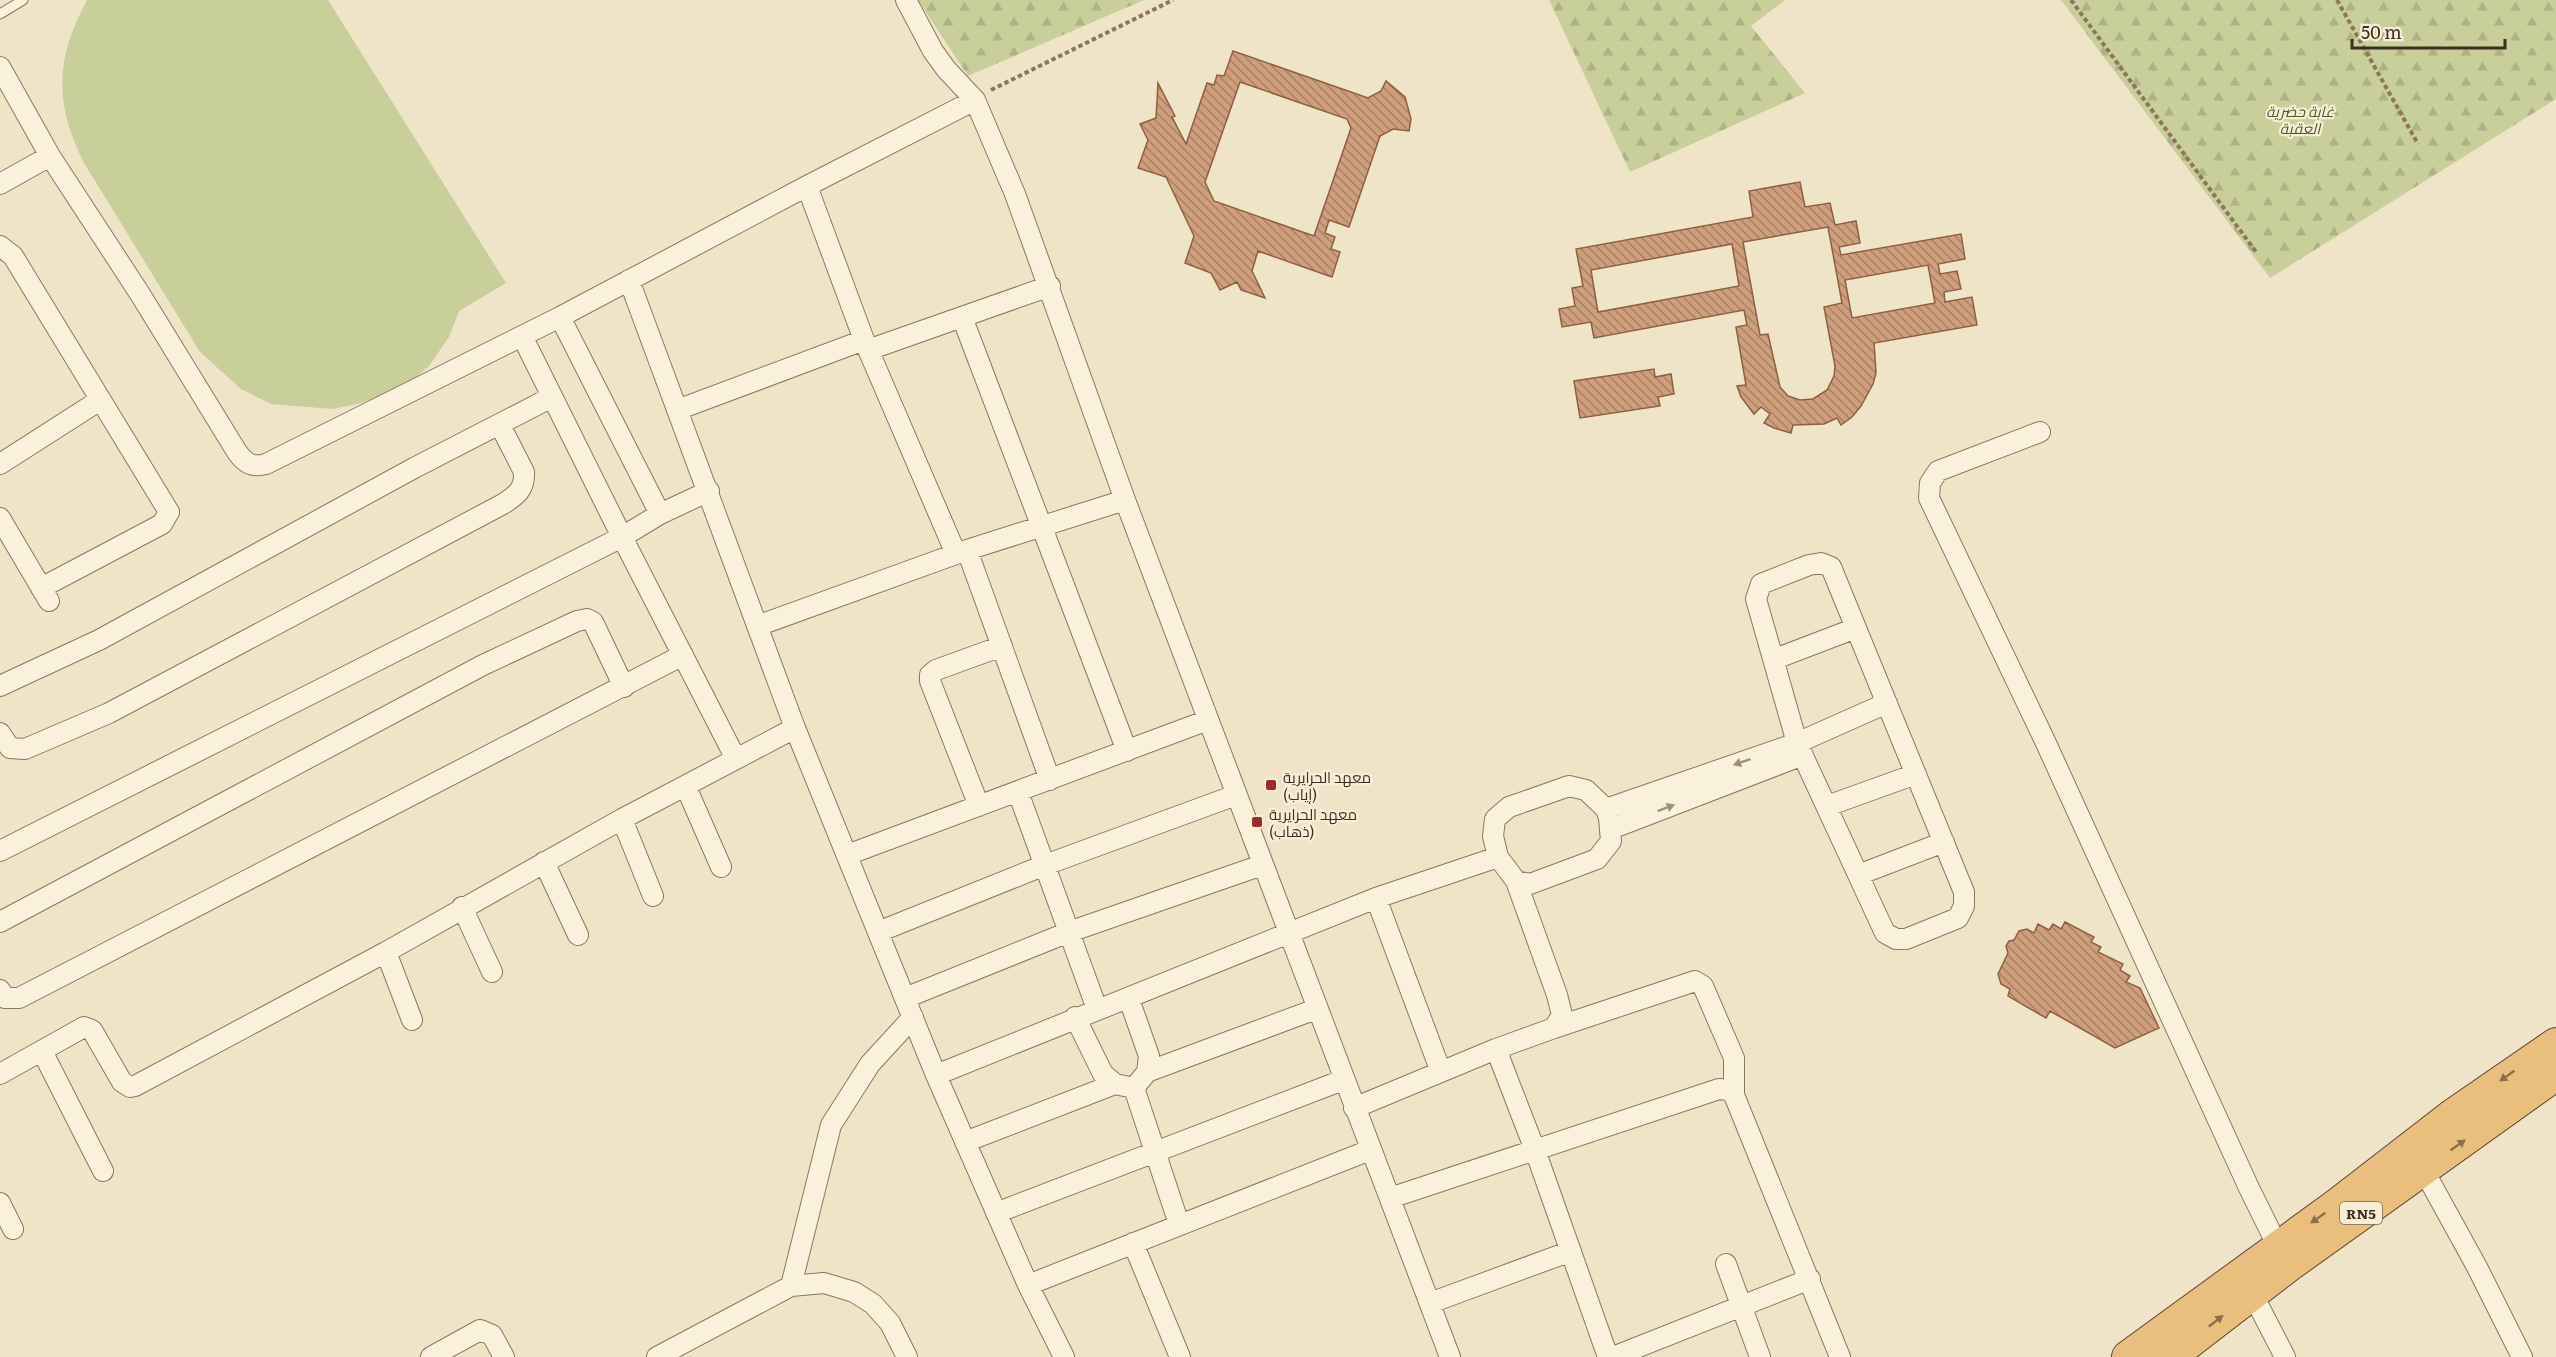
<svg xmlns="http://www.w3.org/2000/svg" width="2556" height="1357" font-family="Literata,Cairo,serif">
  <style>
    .grass { fill: #c9cf9b }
    .forest { fill: url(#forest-firs) }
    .building { fill: url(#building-back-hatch); stroke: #8d5f41; stroke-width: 1.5; fill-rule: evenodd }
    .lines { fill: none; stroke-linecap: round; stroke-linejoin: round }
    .service-casing { stroke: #8d765c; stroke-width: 11 }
    .minor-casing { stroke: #8d765c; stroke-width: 22 }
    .trunk-casing { stroke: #5b4430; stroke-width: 34 }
    .path { stroke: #8d765c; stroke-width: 4; stroke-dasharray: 4.5 3; stroke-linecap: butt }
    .service { stroke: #faf1dc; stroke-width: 9 }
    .minor { stroke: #faf1dc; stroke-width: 20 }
    .trunk { stroke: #eabe7c; stroke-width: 32 }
    .oneway { fill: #9c907e }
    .oneway2 { fill: #8b6f49 }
    .poi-dot { fill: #9e2a2b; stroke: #f7eed8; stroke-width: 2 }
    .labels { text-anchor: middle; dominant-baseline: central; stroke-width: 4.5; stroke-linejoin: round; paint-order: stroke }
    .shield { fill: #f7eed8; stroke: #756857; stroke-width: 1.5 }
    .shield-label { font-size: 14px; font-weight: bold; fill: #3d2e20 }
    .park-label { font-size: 15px; font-style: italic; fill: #4d5a26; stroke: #f7eed8 }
    .poi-label { font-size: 15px; fill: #3d2e20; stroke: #f7eed8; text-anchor: start }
  </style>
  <defs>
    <pattern id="forest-firs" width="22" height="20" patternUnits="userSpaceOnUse" patternTransform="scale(1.5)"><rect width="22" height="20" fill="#c9cf9b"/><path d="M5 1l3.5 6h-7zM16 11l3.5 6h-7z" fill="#aeb285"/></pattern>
    <pattern id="building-back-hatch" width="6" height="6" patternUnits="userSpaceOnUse" patternTransform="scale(1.5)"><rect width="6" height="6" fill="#cf9f7d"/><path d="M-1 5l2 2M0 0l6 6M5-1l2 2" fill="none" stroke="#a98266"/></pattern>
  </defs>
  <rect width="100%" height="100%" fill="#f0e4c8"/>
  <path class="grass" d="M87,0H328L506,283L459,311L449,337L429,366L415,378L388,394L357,404L332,409L271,404L241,389L200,352L84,163C54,103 55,59 87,0Z"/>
  <path class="forest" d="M918,0H1144L968,76Z
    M1549,0H1785L1751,26L1805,93L1630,172Z
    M2061,0H2556V99L2270,278Z"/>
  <path class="building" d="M1233,51L1368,98L1381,91L1386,81L1405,97L1411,119L1409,131L1393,129L1380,136L1349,227L1329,220L1325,233L1335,237L1331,249L1340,252L1332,277L1258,251L1252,271L1265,298L1241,290L1237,282L1220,290L1211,273L1185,263L1194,236L1166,177L1138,168L1148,140L1140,124L1156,118L1158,83L1175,116L1172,117L1186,144L1207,83L1214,85L1217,75L1224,76ZM1240,82L1347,119L1351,128L1314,236L1214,201L1205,182Z
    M1800,182L1805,207L1830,203L1835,225L1856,221L1860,243L1839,247L1841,255L1961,234L1965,259L1938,264L1940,274L1957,271L1961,289L1944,292L1945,302L1972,297L1977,325L1874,343L1876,373L1873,384L1861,406L1852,417L1841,425L1837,418L1824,424L1793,425L1791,433L1774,428L1764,423L1770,414L1761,407L1754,414L1741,397L1737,386L1746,385L1736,327L1747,325L1744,310L1594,338L1591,322L1562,327L1559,309L1575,306L1572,288L1583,286L1576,249L1753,217L1749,191ZM1828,227L1842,303L1824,307L1835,366L1834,376L1827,390L1813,399L1800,400L1788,396L1780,387L1768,334L1760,335L1743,242ZM1732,244L1739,286L1598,312L1591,270ZM1928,265L1935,303L1852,318L1845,280Z
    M1654,369L1655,377L1671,374L1674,394L1658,397L1660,406L1580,418L1574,381Z
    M2065,922L2094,937L2091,942L2101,947L2098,952L2123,964L2120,970L2130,976L2126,982L2140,988L2159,1028L2115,1048L2050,1011L2046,1018L2008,996L2010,989L2001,984L1998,974L2008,953L2006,946L2009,941L2014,940L2019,931L2027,929L2034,933L2038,924L2049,930L2053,924L2061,929Z"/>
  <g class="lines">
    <g class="service-casing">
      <path id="service" d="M0,14L23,0"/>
    </g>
    <g class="minor-casing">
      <path id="minor" d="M906,0L933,51L946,69L975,100L1015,194L1125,500L1450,1357
        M0,67L50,156L140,294L237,452C245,463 252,468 266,464L560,317L807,186L975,100
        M0,184L50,156
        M807,186L864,340L956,554
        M0,246L13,256L169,512L162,524L41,588
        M629,280L795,728L936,1075L1028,1285L1064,1357
        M560,317L660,514
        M962,317L1127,751
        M522,336L622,537L736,759
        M868,350L1050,286
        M677,410L864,340
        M2040,432L1938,471L1930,483L1929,498L2045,741L2249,1188L2282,1255
        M0,464L100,400
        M0,518L49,601
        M967,550L1050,780
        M1821,563L1831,567L1964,892V906L1958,918L1906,939H1896L1885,933L1797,743L1756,599L1761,584L1809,565Z
        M757,626L967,550L1125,500
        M1775,659L1856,628
        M0,686L99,640L414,468L552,397
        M0,733L10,748L25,749L109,713L503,504C517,495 525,489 524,472L500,425
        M1569,786L1586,790L1606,809L1609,818L1611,841L1597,859L1530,884L1516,881L1498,857L1493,836L1495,819L1509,807Z
        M686,787L721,867
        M1018,792L1097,1009
        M979,806L930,681V675L936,670L1002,646
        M1827,806L1916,774
        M1606,809L1797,743L1887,703
        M622,819L653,896
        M1611,829L1803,755
        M0,851L622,537L660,514L709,491
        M847,855L1208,720
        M544,862L578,935
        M1858,875L1944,842
        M1376,898L1441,1072
        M462,907L492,972
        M0,922L483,665L577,621L587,619L593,622L624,687
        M878,932L1045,865L1236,795
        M386,952L412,1020
        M0,990L5,998H19L683,655
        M905,998L1069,932L1262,865
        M1075,1017L1103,1074L1115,1084L1134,1088L1147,1072L1149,1056L1129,999
        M1554,1028L1695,981L1703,986L1734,1058V1095
        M1496,1049L1535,1150L1608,1357
        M42,1051L103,1171
        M1147,1072L1316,1009
        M0,1074L84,1027L92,1030L122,1082L130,1087L135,1086L386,952L622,819L795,728
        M936,1075L1376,898L1498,857
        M1134,1088L1179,1224
        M1354,1108L1496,1049L1554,1028L1562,1015L1557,995L1516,881
        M965,1142L1115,1084
        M2423,1169L2477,1267L2522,1357
        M1390,1198L1719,1089L1728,1090L1734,1095L1840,1357
        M0,1203L13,1229
        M996,1213L1343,1080
        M1133,1243L1180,1357
        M1726,1264L1760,1357
        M1028,1285L1370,1150
        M791,1286L831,1125L870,1064L913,1017
        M2252,1293L2285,1357
        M1430,1303L1571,1251
        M431,1357L480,1330L492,1335L504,1357
        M657,1357L791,1286L824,1283L854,1292L873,1304L890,1323L907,1357
        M1613,1357L1810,1279"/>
    </g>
    <g class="trunk-casing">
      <path id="trunk" d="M2128,1357L2338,1204L2453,1115L2556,1044
        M2170,1357L2288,1266L2556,1074"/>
    </g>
    <path class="path" d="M2071,0L2256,252
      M2337,0L2418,144
      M991,90L1173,0"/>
    <use href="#service" class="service"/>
    <use href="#minor" class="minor"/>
    <use href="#trunk" class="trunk"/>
  </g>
  <defs><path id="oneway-solid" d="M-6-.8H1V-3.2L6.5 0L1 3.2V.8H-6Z" transform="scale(1.5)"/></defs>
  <g class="oneway">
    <use href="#oneway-solid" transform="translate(1742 762) rotate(161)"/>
    <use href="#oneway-solid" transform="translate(1666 808) rotate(-21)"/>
  </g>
  <g class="oneway2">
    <use href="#oneway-solid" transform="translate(2507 1076) rotate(145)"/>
    <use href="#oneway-solid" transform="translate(2458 1145) rotate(-35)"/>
    <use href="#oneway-solid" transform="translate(2318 1218) rotate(145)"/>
    <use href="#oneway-solid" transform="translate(2216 1321) rotate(-38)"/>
  </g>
  <g class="poi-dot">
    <rect x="1265" y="779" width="12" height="12" rx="3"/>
    <rect x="1251" y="816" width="12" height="12" rx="3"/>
  </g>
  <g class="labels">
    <rect class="shield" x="2340" y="1202" width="42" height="22" rx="4.5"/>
    <g class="shield-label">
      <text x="2361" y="1213">RN5</text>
    </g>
    <g class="park-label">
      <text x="2300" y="110">غابة حضرية<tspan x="2300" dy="17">العقبة</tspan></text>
    </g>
    <g class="poi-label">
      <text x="1283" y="776">معهد الحرايرية<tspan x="1283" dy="17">(إياب)</tspan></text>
      <text x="1269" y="813">معهد الحرايرية<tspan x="1269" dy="17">(ذهاب)</tspan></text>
    </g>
  </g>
  <path d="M2352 39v9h153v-9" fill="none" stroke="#3d2e20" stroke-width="3"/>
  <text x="2361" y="39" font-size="18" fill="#3d2e20" stroke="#f7eed8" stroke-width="4.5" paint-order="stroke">50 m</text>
</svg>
